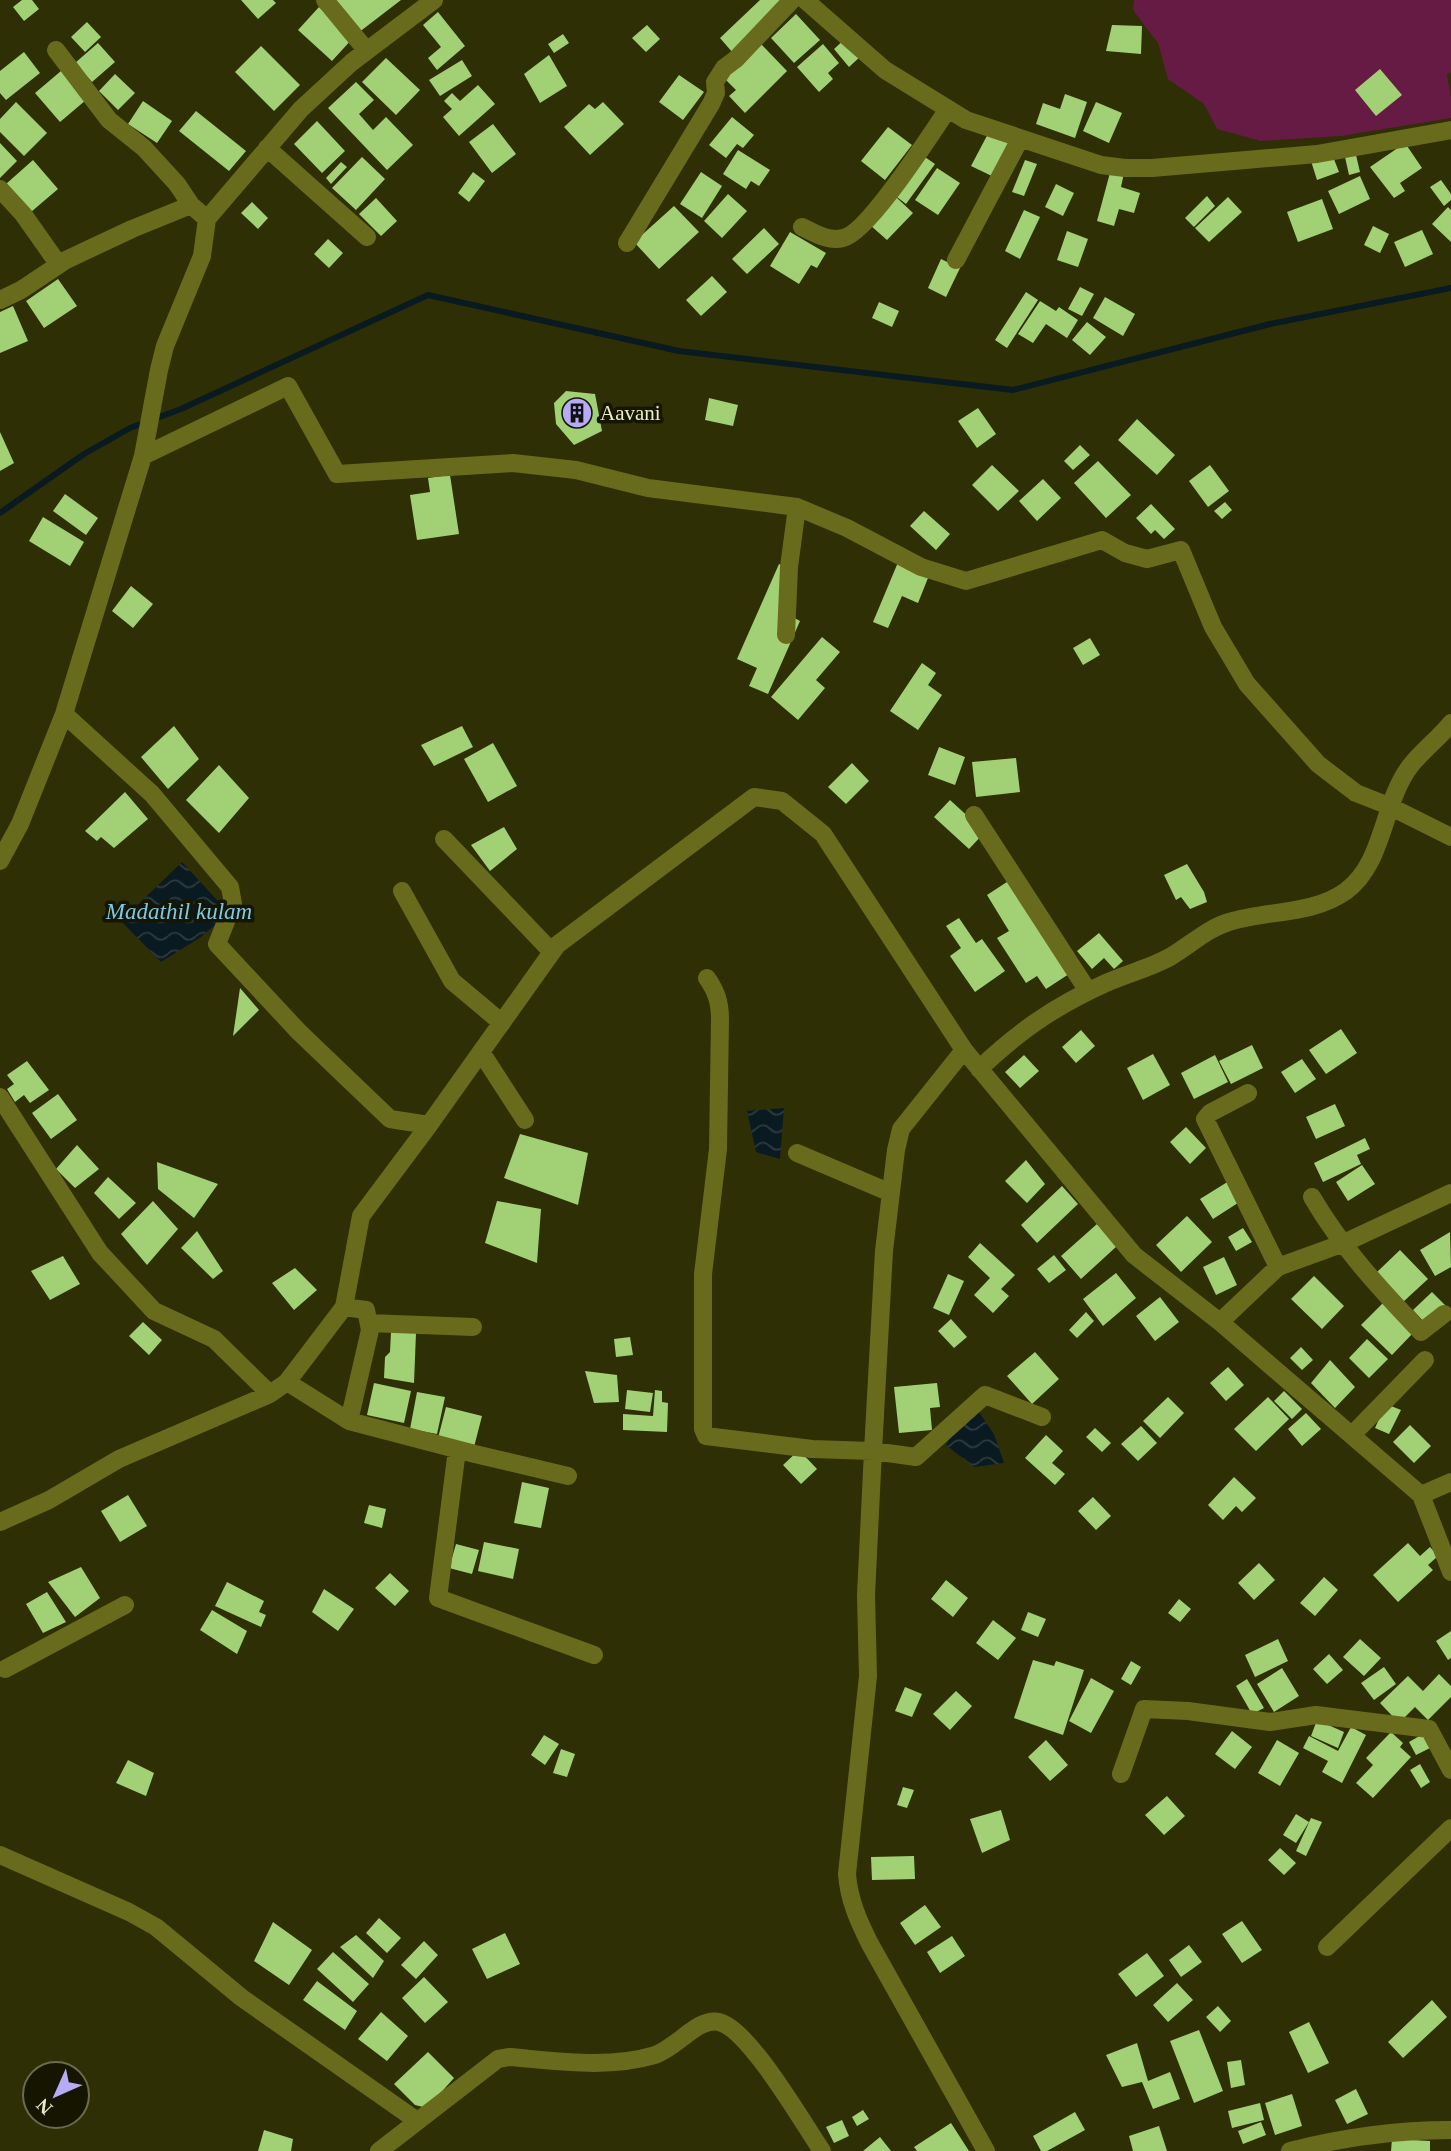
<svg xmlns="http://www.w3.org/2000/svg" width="1451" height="2151" font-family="'Times New Roman',serif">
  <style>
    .grass { fill: #661b44 }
    .water { fill: url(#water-waves) }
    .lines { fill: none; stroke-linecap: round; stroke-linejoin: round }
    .stream { stroke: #0a1a21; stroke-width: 6 }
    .building { fill: #a2d175 }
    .minor { stroke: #696b1c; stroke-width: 18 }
    .labels { text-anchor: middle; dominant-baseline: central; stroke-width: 7; stroke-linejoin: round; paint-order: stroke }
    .poi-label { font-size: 21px; fill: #e9ecc6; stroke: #161600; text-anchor: start }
    .water-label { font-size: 23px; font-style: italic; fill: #7ac9f0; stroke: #161600 }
  </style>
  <defs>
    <pattern id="water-waves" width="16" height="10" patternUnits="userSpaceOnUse" patternTransform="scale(1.75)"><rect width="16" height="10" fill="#0a1a21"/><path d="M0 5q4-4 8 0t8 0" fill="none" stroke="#2e3b40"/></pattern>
  </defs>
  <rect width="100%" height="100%" fill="#2e2f04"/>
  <path class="grass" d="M1134,0H1451V72L1447,75L1451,97V118L1341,136L1261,141L1217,129L1204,104L1168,79L1158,43L1133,10Z"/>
  <path class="water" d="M182,862L229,913L201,937L161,962L121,921Z
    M784,1108L780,1159L756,1152L747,1111Z
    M971,1401L994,1434L1004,1463L974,1467L946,1445Z"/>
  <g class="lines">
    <path class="stream" d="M0,513L84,454L130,428L181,409L428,295L679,351L1013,390L1270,324L1451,288"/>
  </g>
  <path class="building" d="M22,0H32L39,9L24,21L13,7Z
    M241,0H273L276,3L258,19Z
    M332,0H401L358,33Z
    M760,0H789L733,53L720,38Z
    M319,7L353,38L332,61L298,30Z
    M438,12L465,46L437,70L428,58L441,47L423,25Z
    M796,14L820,40L794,63L771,38Z
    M87,22L101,37L85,52L71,37Z
    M647,25L660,39L646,52L632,38Z
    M1112,25L1142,26L1141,54L1106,51Z
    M563,34L569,43L554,53L548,44Z
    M846,38L861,56L849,67L834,49Z
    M98,43L115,62L92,82L75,63Z
    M761,44L787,71L745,113L729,96L736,90L725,79Z
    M823,44L839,63L828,73L833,79L819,92L797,67Z
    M261,46L300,85L274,111L235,72Z
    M24,52L40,73L6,100L0,93V71Z
    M549,55L567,86L540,103L524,74Z
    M386,58L420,90L396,115L362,82Z
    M462,60L472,76L440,96L429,80Z
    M1380,69L1402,95L1376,116L1355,90Z
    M61,71L86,100L60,122L35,93Z
    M115,74L135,93L118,110L99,91Z
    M679,75L704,92L683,120L659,102Z
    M356,82L374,100L359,114L373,130L386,117L413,145L387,170L328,108Z
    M478,85L495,104L459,136L443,117L452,109L444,101L452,93L460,101Z
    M1065,94L1087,102L1075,138L1036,124L1043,103L1060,109Z
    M143,101L172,121L157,143L128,124Z
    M16,102L47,133L24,156L0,132V119Z
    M603,102L624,124L590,155L564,127L589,104L595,109Z
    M1096,102L1122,113L1109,143L1083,131Z
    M196,111L246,151L229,171L179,131Z
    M732,117L754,135L743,148L737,144L726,158L709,145Z
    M317,121L345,151L322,173L294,144Z
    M493,124L516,154L492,173L469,142Z
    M888,127L912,145L885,180L861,161Z
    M990,130L1014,143L996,178L971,166Z
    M0,143L17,161L0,178Z
    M1405,143L1422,168L1400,183L1405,191L1394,198L1370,167Z
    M738,150L770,170L759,186L751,181L746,189L723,174Z
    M1332,154L1339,172L1317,180L1311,161Z
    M922,155L935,164L906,204L893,194Z
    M1356,155L1360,172L1349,175L1345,157Z
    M362,157L385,179L356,210L332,188Z
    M33,160L58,189L31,212L6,184Z
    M1025,160L1037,164L1024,196L1012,192Z
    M341,162L347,167L331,184L326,178Z
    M937,168L960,183L938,215L915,200Z
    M1111,169L1124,173L1121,187L1140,193L1134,213L1119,209L1114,226L1097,221Z
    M473,172L485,181L469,202L458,193Z
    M701,172L722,186L702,218L680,204Z
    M1360,176L1370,199L1339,214L1328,191Z
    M1441,180L1451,194V200L1444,206L1430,187Z
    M1056,184L1074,193L1063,216L1045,207Z
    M728,194L747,211L722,238L704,221Z
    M1207,196L1215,206L1194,227L1185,218Z
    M896,197L913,213L887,240L870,225Z
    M1228,197L1242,212L1209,242L1195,228Z
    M376,198L397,221L381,236L359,214Z
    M1322,199L1333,229L1298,242L1287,212Z
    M252,202L268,218L258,229L241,213Z
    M674,206L699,232L659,269L634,242Z
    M1448,207L1451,210V242L1432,224Z
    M1024,210L1040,217L1020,259L1005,251Z
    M1373,226L1389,234L1380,253L1364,245Z
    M764,228L779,244L747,274L732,259Z
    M1422,230L1433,254L1405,267L1394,242Z
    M1067,231L1088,239L1078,267L1057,260Z
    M790,232L826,253L817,268L811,265L799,284L770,266Z
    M328,239L343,253L329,268L314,254Z
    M941,259L960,268L946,297L928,288Z
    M712,276L727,292L701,316L686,300Z
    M58,279L77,306L44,328L26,301Z
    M1080,287L1094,294L1082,316L1068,309Z
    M1026,292L1038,300L1007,348L995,340Z
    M1105,297L1135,314L1123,336L1093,318Z
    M1040,301L1056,311L1059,307L1078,320L1067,338L1046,324L1033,343L1018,334Z
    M879,302L899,311L892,327L872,318Z
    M13,306L28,341L0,353V312Z
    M1087,322L1106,337L1090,355L1072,340Z
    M566,391L595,394L602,431L574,445L556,424L554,403Z
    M709,398L738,405L733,426L705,420Z
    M978,408L996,434L977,448L958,421Z
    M1137,419L1175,455L1157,475L1118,440Z
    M0,432L14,463L0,471Z
    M1080,445L1090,455L1073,470L1064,461Z
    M1098,461L1131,495L1106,518L1074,483Z
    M992,465L1019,491L998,511L972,485Z
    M1210,465L1229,491L1208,507L1189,481Z
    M450,475L459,534L417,540L410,495L430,492L428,478Z
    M1043,479L1061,498L1037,521L1019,501Z
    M65,494L98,518L86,535L53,511Z
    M1225,502L1232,510L1222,519L1214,511Z
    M1151,504L1175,529L1164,539L1155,530L1151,534L1136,518Z
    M924,511L950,534L936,550L910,526Z
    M43,517L84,542L70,566L29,541Z
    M899,560L930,573L918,603L902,596L888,628L873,622Z
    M779,564L795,571L789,615L800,621L768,694L749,686L757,668L737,659Z
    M131,586L153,604L133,628L112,611Z
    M822,637L840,652L816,680L825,688L798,720L771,697Z
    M1090,638L1100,655L1083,665L1073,648Z
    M922,663L936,673L928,685L942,695L918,730L890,711Z
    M174,726L199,759L168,789L141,757Z
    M462,726L473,747L434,766L421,745Z
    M493,743L517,786L488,802L464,759Z
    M939,747L965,757L955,785L928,775Z
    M1016,758L1020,792L976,797L972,762Z
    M852,763L869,781L846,804L828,787Z
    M219,765L249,798L219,833L186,800Z
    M125,792L148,819L114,848L101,837L97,841L85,831Z
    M950,800L985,832L969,849L934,817Z
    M504,827L517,849L490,871L471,845Z
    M1187,864L1204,892L1207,902L1190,909L1181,897L1176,900L1164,875Z
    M1010,880L1069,974L1046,989L1037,976L1026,983L997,938L1009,931L987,895Z
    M959,918L976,943L982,939L1005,971L975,992L950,956L961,948L946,926Z
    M1099,933L1123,961L1114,969L1104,958L1092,969L1077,951Z
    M240,988L259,1010L233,1036Z
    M1341,1029L1357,1053L1326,1074L1309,1050Z
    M1081,1030L1095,1046L1076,1063L1062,1047Z
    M1252,1045L1263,1068L1231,1084L1219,1061Z
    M1153,1054L1170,1085L1143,1100L1127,1068Z
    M1024,1055L1039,1071L1020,1088L1005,1072Z
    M1215,1055L1228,1082L1194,1099L1181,1073Z
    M1302,1059L1316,1079L1295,1093L1281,1072Z
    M27,1061L49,1090L30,1103L24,1095L15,1102L7,1089L14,1084L7,1075Z
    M58,1094L77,1120L51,1139L32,1113Z
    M1335,1104L1345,1126L1316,1139L1306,1117Z
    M1186,1127L1206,1148L1190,1164L1170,1142Z
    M520,1134L588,1153L578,1205L504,1178Z
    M1365,1138L1370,1149L1357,1155L1361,1164L1323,1182L1314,1163Z
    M77,1145L99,1169L75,1188L56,1169Z
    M1026,1160L1045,1184L1027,1203L1005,1181Z
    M157,1162L218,1184L194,1218L158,1189Z
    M1362,1165L1375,1184L1348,1201L1336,1182Z
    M108,1177L136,1203L119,1219L94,1193Z
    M1229,1181L1241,1201L1213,1219L1200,1199Z
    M1062,1186L1078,1204L1037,1243L1021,1225Z
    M153,1201L178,1229L147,1265L121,1234Z
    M497,1201L541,1209L537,1263L485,1243Z
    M1187,1216L1212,1242L1181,1272L1156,1245Z
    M1097,1224L1117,1246L1081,1279L1061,1256Z
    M1243,1228L1252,1242L1236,1251L1228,1237Z
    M197,1231L223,1271L213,1279L181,1248Z
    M1450,1232L1451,1267L1435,1276L1420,1250Z
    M980,1243L1015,1275L1001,1289L1009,1296L993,1313L974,1295L990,1278L968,1257Z
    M1400,1250L1428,1279L1403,1302L1376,1273Z
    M1054,1255L1066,1270L1049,1283L1037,1269Z
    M63,1256L80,1284L50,1300L31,1271Z
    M1224,1257L1237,1285L1216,1295L1203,1267Z
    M295,1268L317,1290L294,1310L272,1283Z
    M1116,1273L1136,1298L1103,1326L1083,1299Z
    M948,1274L964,1281L949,1315L933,1308Z
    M1314,1276L1344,1306L1322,1329L1291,1299Z
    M1432,1292L1446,1306L1426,1324L1413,1310Z
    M1160,1297L1179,1322L1155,1341L1136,1316Z
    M1384,1302L1414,1332L1392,1355L1361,1325Z
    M1086,1312L1094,1321L1077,1338L1069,1330Z
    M951,1319L967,1337L954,1348L938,1331Z
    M143,1322L162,1340L149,1355L129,1336Z
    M391,1332L416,1333L414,1383L384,1378L385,1357L390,1352Z
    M630,1337L633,1355L616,1357L614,1339Z
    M1367,1339L1388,1359L1369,1378L1349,1358Z
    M1301,1347L1313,1360L1302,1370L1290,1358Z
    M1035,1352L1059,1379L1032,1404L1007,1376Z
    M1330,1360L1355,1387L1335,1408L1311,1383Z
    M1228,1367L1244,1385L1226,1401L1210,1383Z
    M585,1371L617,1375L619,1402L594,1403Z
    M374,1383L411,1391L404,1423L367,1415Z
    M937,1383L940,1407L930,1408L932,1430L899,1433L894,1387Z
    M627,1390L653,1393L650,1412L625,1409Z
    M655,1390L662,1391V1402L668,1403L667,1432L623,1430V1414L653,1416Z
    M1284,1391L1302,1409L1292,1419L1274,1401Z
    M417,1392L445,1397L437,1434L410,1429Z
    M1168,1397L1184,1413L1160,1438L1143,1421Z
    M1268,1397L1289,1419L1256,1451L1234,1429Z
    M1386,1404L1401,1410L1389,1434L1375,1428Z
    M446,1407L482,1416L474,1447L438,1438Z
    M1306,1413L1321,1429L1302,1446L1288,1429Z
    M1410,1425L1431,1446L1414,1463L1393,1442Z
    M1141,1426L1157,1443L1138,1461L1121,1444Z
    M1095,1428L1111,1443L1102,1452L1086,1437Z
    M1046,1435L1063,1451L1052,1463L1065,1474L1055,1485L1025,1458Z
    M799,1450L817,1469L801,1484L783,1465Z
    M1234,1477L1256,1498L1242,1512L1236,1506L1223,1520L1208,1505Z
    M522,1482L549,1488L541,1528L514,1523Z
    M128,1495L147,1526L120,1542L101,1511Z
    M1093,1497L1111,1516L1096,1530L1078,1511Z
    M369,1505L386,1509L382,1528L364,1523Z
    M484,1542L519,1549L513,1579L478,1571Z
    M1408,1543L1420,1556L1430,1547L1438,1556L1428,1565L1433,1570L1398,1602L1373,1575Z
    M456,1544L479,1550L472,1574L449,1568Z
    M1259,1563L1275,1580L1254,1600L1238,1583Z
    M81,1567L100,1598L75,1617L48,1582Z
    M390,1573L409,1591L395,1606L375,1588Z
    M1324,1577L1338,1590L1315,1616L1300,1603Z
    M946,1580L968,1598L953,1617L931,1599Z
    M227,1582L264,1601L259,1612L266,1615L261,1627L215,1606Z
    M324,1589L354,1609L338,1631L312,1612Z
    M47,1592L66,1622L43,1633L26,1604Z
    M1179,1599L1191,1609L1180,1622L1168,1613Z
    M212,1610L247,1631L237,1654L200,1630Z
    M1028,1612L1046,1619L1038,1637L1021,1630Z
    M993,1620L1016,1638L998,1660L976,1643Z
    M1451,1631V1658L1448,1660L1436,1641Z
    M1278,1639L1288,1661L1255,1677L1245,1655Z
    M1360,1639L1381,1658L1364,1676L1343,1657Z
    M1329,1654L1343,1670L1327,1684L1313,1669Z
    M1033,1660L1054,1666L1056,1661L1084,1670L1063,1735L1014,1718Z
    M1131,1661L1141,1667L1131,1685L1121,1679Z
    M1384,1667L1396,1684L1374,1700L1361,1683Z
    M1282,1668L1299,1696L1274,1712L1257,1684Z
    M1439,1674L1451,1686V1697L1428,1720L1415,1707L1399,1723L1380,1703L1408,1676L1423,1691Z
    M1091,1678L1114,1691L1091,1733L1069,1721Z
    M1247,1679L1264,1708L1252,1714L1236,1686Z
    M905,1687L922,1694L912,1717L895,1711Z
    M956,1691L972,1706L950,1730L933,1714Z
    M1317,1720L1344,1732L1338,1748L1311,1736Z
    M1351,1727L1366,1735L1342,1783L1322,1772L1328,1761L1303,1748L1309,1736L1338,1751Z
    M1232,1731L1252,1747L1235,1769L1215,1754Z
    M1391,1732L1403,1743L1400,1747L1411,1757L1373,1798L1356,1783L1373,1765L1366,1758Z
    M1423,1734L1430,1748L1416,1755L1409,1742Z
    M544,1735L559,1744L545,1765L531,1755Z
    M1046,1740L1068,1765L1050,1781L1028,1757Z
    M1277,1740L1299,1753L1280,1786L1258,1773Z
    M561,1749L575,1754L567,1777L553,1773Z
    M128,1760L154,1773L146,1796L116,1783Z
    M1420,1764L1430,1782L1421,1788L1410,1770Z
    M903,1787L914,1790L907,1808L897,1805Z
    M1167,1796L1185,1816L1164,1835L1145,1815Z
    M1001,1810L1010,1840L982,1853L970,1819Z
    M1296,1814L1309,1822L1296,1843L1283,1835Z
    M1311,1818L1322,1822L1306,1856L1296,1851Z
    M1280,1848L1296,1863L1284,1875L1268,1860Z
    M914,1856L915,1879L872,1880L871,1857Z
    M925,1905L941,1927L915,1945L900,1923Z
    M379,1918L401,1938L387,1953L366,1933Z
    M1242,1921L1262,1950L1242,1963L1222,1934Z
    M273,1922L312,1950L289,1985L254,1961Z
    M505,1933L520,1964L487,1979L472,1949Z
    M356,1935L384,1961L373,1978L340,1947Z
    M952,1936L965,1956L940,1973L927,1952Z
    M424,1941L438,1955L416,1979L401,1965Z
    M1189,1945L1202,1962L1181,1977L1169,1960Z
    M333,1952L369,1984L353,2002L317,1969Z
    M1147,1953L1164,1976L1136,1997L1118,1974Z
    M424,1977L448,2002L425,2023L402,1998Z
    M317,1981L357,2011L345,2030L303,2000Z
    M1177,1983L1193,2000L1168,2022L1153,2005Z
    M1432,2000L1447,2017L1403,2058L1388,2042Z
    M1218,2006L1231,2021L1220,2032L1206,2017Z
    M381,2012L408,2036L387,2061L358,2039Z
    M1309,2022L1329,2063L1308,2073L1289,2032Z
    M1199,2030L1223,2091L1194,2103L1170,2041Z
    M1137,2043L1148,2081L1170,2072L1180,2099L1153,2109L1142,2082L1122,2087L1106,2055Z
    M428,2052L454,2078L427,2108L415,2105L394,2084Z
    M1241,2060L1245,2085L1231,2088L1227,2062Z
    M1356,2089L1368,2114L1347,2124L1335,2100Z
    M1292,2094L1302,2126L1275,2135L1265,2103Z
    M1260,2103L1264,2120L1232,2128L1228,2111Z
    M863,2110L869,2119L857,2126L852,2117Z
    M1075,2112L1085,2130L1047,2151H1041L1033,2136Z
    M842,2120L849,2136L834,2143L826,2127Z
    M1261,2122L1266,2135L1243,2144L1238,2131Z
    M951,2123L969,2151H917L914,2147Z
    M1159,2126L1167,2151H1133L1129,2136Z
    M264,2130L293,2139L291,2151H258Z
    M880,2137L891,2151H863Z
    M1392,2139L1430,2141V2151H1391Z"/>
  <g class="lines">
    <path class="minor" d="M325,0L367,51
      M805,0L885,70L966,120L1101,165L1125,168H1152L1317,154L1451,130
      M56,50L109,120L144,148L177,184L191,205
      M267,148L367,237
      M0,189L23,214L59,265
      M802,227C815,233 828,242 843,238C868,233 931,134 948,109
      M627,243L711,104L716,93L715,82L724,68L736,59L792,0
      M956,260L1020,139
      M0,300L21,290L66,260L132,229L191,205L207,219
      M143,456L288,386L337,474L513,463L576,470L648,488L797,507L847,528L921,567L966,581L1102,540L1125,553L1147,559L1181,550L1213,627L1247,684L1318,764L1356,793L1389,806L1451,837
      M786,635L789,567L797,507
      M64,714L152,794L230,887L233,904L217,944L299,1032L390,1119L429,1125
      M974,815L1088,991
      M444,839L552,952
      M0,861L20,824L64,714L143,456L159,370L165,346L202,256L207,219L301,109L352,62L434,0
      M402,891L452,981L502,1023
      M707,978C716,991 720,1002 720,1019L718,1149L703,1274V1429L706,1436L812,1449L873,1451L916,1457L985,1395L1042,1417
      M964,1050L901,1129L896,1150L884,1251L873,1451L866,1595L868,1676L847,1874C849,1900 858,1920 870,1944L986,2151
      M481,1052L525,1120
      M979,1069C1019,1031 1055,1006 1106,983C1126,974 1150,968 1170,957C1189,946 1208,928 1229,922C1267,910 1313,915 1346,891C1385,862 1382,802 1411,765C1423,750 1439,738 1451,723
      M1248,1093L1210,1113L1205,1119L1278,1267
      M0,1097L100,1253L154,1311L214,1339L270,1394L287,1382L344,1307L361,1216L429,1125L557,945L754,797L782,801L823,834L964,1050L1134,1255L1220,1322L1421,1495L1451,1572
      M797,1153L891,1193
      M1312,1197C1341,1247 1381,1290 1421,1332L1444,1314
      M344,1307L366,1310L370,1330L349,1421L475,1454L568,1476
      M1220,1322L1278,1267L1344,1243L1451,1193
      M369,1323L473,1327
      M287,1382L349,1421
      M1352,1435L1425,1360
      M457,1450L438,1598L594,1655
      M1421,1495L1451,1482
      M0,1522L49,1500L119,1459L270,1394
      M5,1669L125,1605
      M1121,1774L1144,1709L1188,1711L1270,1722L1316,1715L1429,1729L1451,1770
      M0,1855L129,1912L156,1927L242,1998L416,2120
      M1327,1947L1451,1828
      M379,2151L498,2059L510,2057C557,2061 609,2069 655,2055C678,2047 698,2017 719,2022C749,2029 803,2123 822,2151
      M1290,2151C1344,2137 1396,2130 1451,2130"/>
  </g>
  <defs>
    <g id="building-disc" transform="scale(1.575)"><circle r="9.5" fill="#b7abf8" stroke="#161600"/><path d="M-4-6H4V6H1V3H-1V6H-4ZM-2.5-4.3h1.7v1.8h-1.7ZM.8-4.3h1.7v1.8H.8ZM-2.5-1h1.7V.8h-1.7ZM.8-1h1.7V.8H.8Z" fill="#111"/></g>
  </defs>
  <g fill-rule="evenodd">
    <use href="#building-disc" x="577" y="413"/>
  </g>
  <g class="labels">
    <g class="poi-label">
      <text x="600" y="413">Aavani</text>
    </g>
    <g class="water-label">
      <text x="179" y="911">Madathil kulam</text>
    </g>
  </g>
  <g transform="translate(56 2095) rotate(225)"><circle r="33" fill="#161600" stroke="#6a6c4f" stroke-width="2"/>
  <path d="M0-5L12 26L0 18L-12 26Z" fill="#b7abf8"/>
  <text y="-10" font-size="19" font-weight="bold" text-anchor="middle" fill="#e9ecc6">N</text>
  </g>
</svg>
